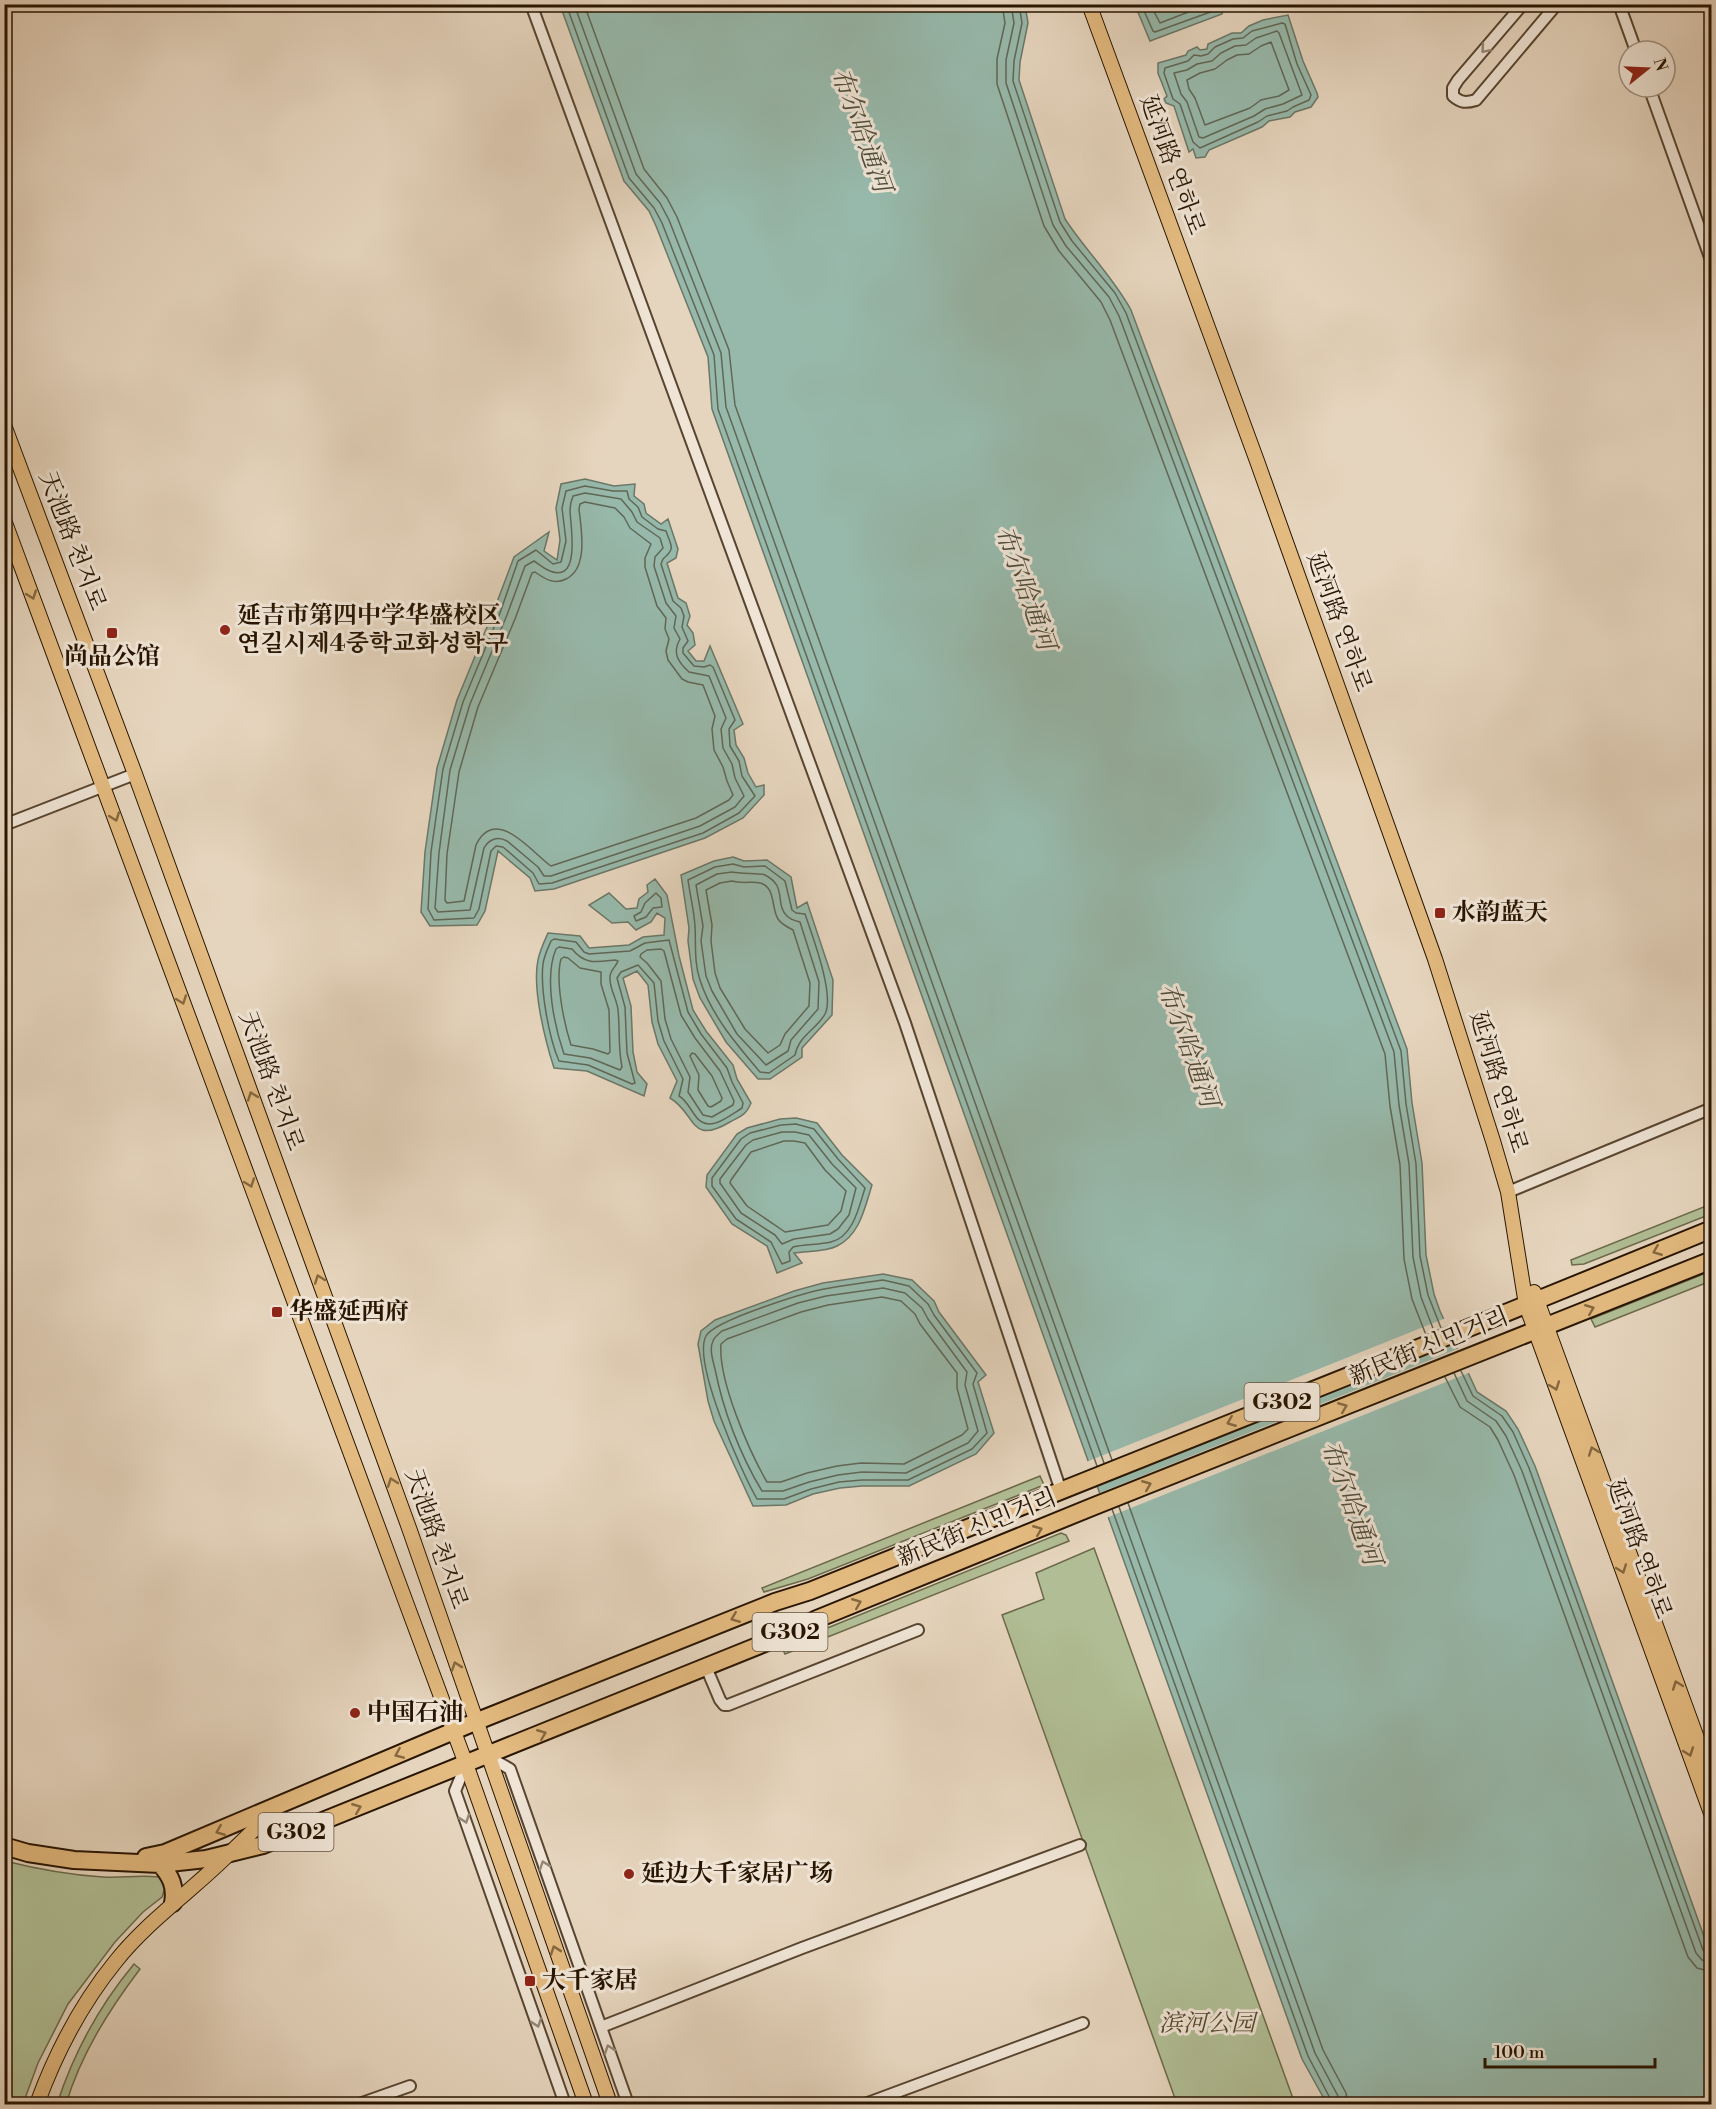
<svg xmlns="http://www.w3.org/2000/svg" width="1716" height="2109" font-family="'Libre Bodoni','Noto Serif SC','Noto Serif KR',serif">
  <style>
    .green { fill: #b1be95; stroke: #6c6a4a; stroke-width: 1.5 }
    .water { fill: #97b9ab; stroke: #6b7767; stroke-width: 1.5 }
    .pier { fill: #e6d5be }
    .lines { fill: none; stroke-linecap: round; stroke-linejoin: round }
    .shore { stroke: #606756; stroke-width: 1.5 }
    .minor-casing { stroke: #584530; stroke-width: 14 }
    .major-casing { stroke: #281500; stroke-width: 16 }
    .highway-casing { stroke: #281500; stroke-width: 20 }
    .minor { stroke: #efe4d5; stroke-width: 10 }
    .major { stroke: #e3ba7f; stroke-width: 14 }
    .highway { stroke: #e3ba7f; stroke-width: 16 }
    .oneway { stroke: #958775 }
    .oneway2 { stroke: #866840 }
    .poi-dot { fill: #8f2418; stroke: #efe4d5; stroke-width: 2 }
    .labels { text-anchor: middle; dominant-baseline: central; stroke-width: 6; stroke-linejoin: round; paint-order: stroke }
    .shield { fill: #efe4d5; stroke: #645340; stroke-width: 1.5 }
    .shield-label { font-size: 22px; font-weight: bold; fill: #281500 }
    .street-label { font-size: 24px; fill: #281500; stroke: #efe4d5 }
    .poi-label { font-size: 24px; font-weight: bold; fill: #281500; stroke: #efe4d5; text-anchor: start }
    .park-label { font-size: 24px; font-style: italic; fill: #51482d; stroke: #efe4d5 }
    .water-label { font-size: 26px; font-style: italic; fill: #4f4e3c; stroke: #efe4d5 }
  </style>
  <rect width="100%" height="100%" fill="#e6d5be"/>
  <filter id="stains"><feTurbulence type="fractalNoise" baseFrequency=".00333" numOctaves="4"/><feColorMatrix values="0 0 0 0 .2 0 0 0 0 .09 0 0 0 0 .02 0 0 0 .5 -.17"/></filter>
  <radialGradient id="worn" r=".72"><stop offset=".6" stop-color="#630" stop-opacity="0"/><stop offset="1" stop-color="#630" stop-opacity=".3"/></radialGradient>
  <path class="green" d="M1711,1204V1214L1584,1264L1572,1265L1571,1260Z
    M1711,1271V1281L1595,1327L1591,1319Z
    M1040,1476L1044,1485L808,1579L764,1592L762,1588Z
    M1061,1533L1066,1535L1069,1541L785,1654L783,1650L807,1640L820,1631Z
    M1094,1548L1295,2104H1177L1002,1615L1044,1599L1036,1573Z
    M5,1861C37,1869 69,1875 103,1877C121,1878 141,1875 159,1877L165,1888L162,1897L143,1912L115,1942L68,2004L38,2063L23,2104H5Z
    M134,1964L140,1969C109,2010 81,2054 66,2104H57C74,2052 99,2006 134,1964Z"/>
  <path class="water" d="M560,5H1025L1028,23L1020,62L1019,80L1065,219C1086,251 1113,277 1131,310L1407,1049L1412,1103L1422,1163L1426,1255L1434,1294L1440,1311L1477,1392L1506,1411L1518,1429L1535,1466L1711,1956V2104H1327L1302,2059L712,409L708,357L656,226L649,211L624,181Z
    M1135,5H1232L1224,7L1222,14L1150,41Z
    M1288,15L1303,61L1317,93L1318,97L1311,107L1295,112L1290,117L1269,121L1262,127L1209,150L1205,157L1196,158L1193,149L1189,152L1174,106L1166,103L1164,99L1167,96L1158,73V63L1186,55L1188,51L1197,47L1200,50L1207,49L1208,44L1232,33H1241L1249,26L1263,20Z
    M585,479L614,486L635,484L634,496L644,504L646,513L661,524L668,519L678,549L676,558L667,563L678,598L686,603L690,616L687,625L693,633L695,645L688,651L696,661H704L710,646L743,724L734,730L736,745L744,758L748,773L756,787L764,785V795L743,818L705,838L554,889L535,891L530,878L498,851L485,911L477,925L430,926L421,912L425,852L437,768L457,700L494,610L514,557L549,532L544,551L557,560L560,540L556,508L561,484Z
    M733,857L744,861L767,860L791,877L797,908L807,902L833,980L832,1015L802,1048V1057L770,1079H758L726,1042L700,998L693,979L688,941L689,928L681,875L714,861Z
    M655,879L667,895L679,956L693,1010L706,1031L733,1065L737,1079L751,1103C746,1115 741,1116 730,1122C689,1146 697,1114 670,1098L677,1081L658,1044L652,1022L648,985L637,971L623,978L631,1006L633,1052L637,1072L647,1084L644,1096L587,1071L554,1068C545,1040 532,988 538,960C540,950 544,942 548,933L580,936L589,948L629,945L643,937L664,935L665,918L657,913L651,922L636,930L628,922L612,923L589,905L609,893L626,909L637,908L639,899L648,892L647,885Z
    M796,1118L817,1123L842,1155L872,1185C865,1207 860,1235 837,1246C826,1252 807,1251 794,1253L802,1263L777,1273L767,1246L732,1224L706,1187L707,1175L737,1134L747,1128L780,1119Z
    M883,1274L912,1280L934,1301L939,1312L986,1375L978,1382L994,1433L976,1454L909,1486H862L840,1488L813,1494L786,1505L753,1506L714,1421L708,1401L698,1344L701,1331L715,1320L794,1291L823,1283Z"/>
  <path class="pier" d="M1446,1318L1457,1342L1095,1487L1086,1462Z
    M1460,1348L1471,1372L1106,1518L1097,1494Z"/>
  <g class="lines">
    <path class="shore" d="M566,4L629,178L654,208L662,223L714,355L718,409L1097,1466
      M574,4L636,174L660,203L669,220L721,353L726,407L1104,1463
      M584,4L644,169L667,198L677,217L729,350L735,405L1112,1460
      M1002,4L1005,23L997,59V84L1044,226L1059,251L1101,302L1110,320L1385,1054L1390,1106L1400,1165L1404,1259L1412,1299L1426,1335
      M1011,4L1014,23L1006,60V83L1053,225L1066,246L1109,297L1119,316L1394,1052L1399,1105L1409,1164L1413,1257L1421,1297L1434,1331
      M1019,4L1022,23L1014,61L1013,81L1060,222L1072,241L1115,293L1126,313L1401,1051L1406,1104L1416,1164L1420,1256L1428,1295L1441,1328
      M1141,4L1153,31L1155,32L1216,10L1219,4
      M1150,4L1160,23L1209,4
      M1282,23L1285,24L1297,64L1311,95L1309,100L1293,107L1287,111L1267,116L1258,122L1200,148L1193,142L1180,104L1173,99L1164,73L1165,68L1188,61L1194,55L1201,56L1208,54L1215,47L1233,39L1243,38L1252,31Z
      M1277,31L1279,33L1302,95L1283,104L1265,109L1254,116L1203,138L1199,137L1187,102L1181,94L1174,73L1187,70L1197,64L1212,61L1221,53L1235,46L1246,45L1256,38Z
      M1271,42L1289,90L1279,96L1261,100L1250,108L1205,125L1195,98L1189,89L1187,80L1200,73L1215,69L1227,60L1237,55L1249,54L1261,46Z
      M585,486L613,491H627L629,499L638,507L642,517L658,529L666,531C671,546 676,548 663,559L661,564L673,601L681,608L684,616L682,627L688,641L683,648V653L694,666L704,667L710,665L713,667L735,720L729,729L730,746L739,761L742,776L755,796L739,813L703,833L552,883L539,884L533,873L503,847L496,846L491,851L479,909L474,918L434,920L428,909L431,852L443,769L463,702L500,613L518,561L536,550L553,564L561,562L566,541L562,508L566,491Z
      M585,493L621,499L632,512L637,522L660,538L663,548L655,557L654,566L666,603L676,616L674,628L680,639C672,653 678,662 689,672L709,676L726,718L721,729L723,748L732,764L735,778L744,796L735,807L700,826L551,876H544L538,867L507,841C498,836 489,839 484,848L470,910L438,912L435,908L439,853L450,770L470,704L507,615L525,566L534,561C539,564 544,569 550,571C582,584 570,523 570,510C570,505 571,501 573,496Z
      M585,502L615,508L624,517L630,528L651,544L645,558V567L657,606L666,618L665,629L669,639L666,651L668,660L682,679L688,682L703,685L715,716L712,729L714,750L723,767L727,781L733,795L729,800L696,818L551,866C532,853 496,804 476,845L464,901L447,903L445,900L447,854L459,772L478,707L515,619L532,573L535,572C545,579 554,585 566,579C589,568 581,528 579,509L580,504Z
      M733,864L744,867L765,866L785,881L792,910L796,913L805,914C812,935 835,995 825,1014C816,1030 799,1035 795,1055L769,1073L760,1072C737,1045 711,1015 700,980C694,963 696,944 695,926C694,910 690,895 688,880L715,867Z
      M732,872C741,874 761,873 765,875C788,887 774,903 787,916C791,920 796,921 800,922L819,982L818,1009L791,1040L788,1051L766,1065L737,1034L712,991L706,976L701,941L703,926L696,885L717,874Z
      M732,881C742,884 753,881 760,883C776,887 771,908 778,919C782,925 788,927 793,930L810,983L809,1006L785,1034L780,1045L768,1053L745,1029L720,988L715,973L711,941L712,925L706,890L720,883Z
      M656,893L661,898L662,907L653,908L646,917L636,921L634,916L641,912L645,903Z
      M554,939L576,942L584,952L589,954L630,951L645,943L669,940L688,1012L701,1034L727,1068L732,1082L743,1103L742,1108C726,1118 707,1135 694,1114C689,1107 686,1100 679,1096L683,1079L664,1041L658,1021L654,983L638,965L621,972L617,978L625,1007L627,1053L635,1083L632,1084L588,1065L559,1061C549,1038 540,989 543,964C544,956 548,948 551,941Z
      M559,947L572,949C585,965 596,962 615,960L618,961C616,967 610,970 610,977C609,988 617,999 618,1010C620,1029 618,1048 622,1067L620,1070L590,1058L564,1054C554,1025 544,977 556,949Z
      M661,949L664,951L681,1015L695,1038L720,1071L734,1101L733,1105L712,1117L703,1115L688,1092L690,1077L671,1039L665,1019L661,981L647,963L640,957L641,954L647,950Z
      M564,957L568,958L580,968L601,972V984L609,1010L610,1052L608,1054L593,1049L571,1045C564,1023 555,981 561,959Z
      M692,1053L695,1054L712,1076L722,1098L721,1101L711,1107L708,1106L698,1090L699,1075L690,1056Z
      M796,1124L814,1129L838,1159L865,1188C859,1207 853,1237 831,1242C818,1245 805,1244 793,1247L789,1252L790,1261L782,1264L771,1242L736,1219L712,1186V1178L741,1139L750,1133L781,1125Z
      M782,1132H795L809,1135L832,1164L856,1188L849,1215L838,1229L830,1234L794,1239L782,1244L775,1235L741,1213L720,1183V1179L746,1145L753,1140Z
      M784,1141H794L805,1143L825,1170L846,1191L841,1211L828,1225L785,1232L747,1206L730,1183L731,1180L751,1152Z
      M883,1280L909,1286L928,1304L934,1315L977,1373L973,1384L987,1433L972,1449L908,1480H862L839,1482L811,1489L784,1499H757C742,1473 692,1362 706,1336C715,1320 804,1293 824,1289C844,1285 864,1283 883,1280Z
      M883,1288L905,1293L922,1308L928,1319L967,1372L965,1385L978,1431L968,1443L906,1473L862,1472L838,1475L809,1482L783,1491H762C740,1455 723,1410 715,1369C713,1361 709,1349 713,1341C714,1337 719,1334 722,1331L798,1303L826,1296Z
      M882,1297L901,1301L915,1314L920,1324L957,1373V1388L968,1429L962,1435L904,1464L861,1463L837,1466L807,1473L781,1482H767C749,1451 718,1380 721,1344L727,1339L801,1312L828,1305Z
      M1461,1371L1473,1396L1502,1416L1513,1432L1529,1468L1703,1950L1707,1954L1712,1955
      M1454,1373L1467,1401L1496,1421L1506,1436L1522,1471L1696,1953L1702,1960L1712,1963
      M1445,1377L1460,1407L1490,1427L1498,1440L1514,1475L1688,1957L1697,1968L1712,1972
      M1128,1503L1323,2050L1346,2093L1348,2104
      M1119,1507L1315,2053L1338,2096L1339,2104
      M1112,1509L1308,2056L1331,2100L1332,2104"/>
    <g class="minor-casing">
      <path id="minor" d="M531,4L905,1023L1061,1491
        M1523,4L1458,80L1453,88V96C1461,103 1466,103 1476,100L1557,4
        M1619,4L1636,51
        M1649,87L1712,263
        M4,825L135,774
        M1508,1192L1712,1108
        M706,1667L720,1700L724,1705H728L918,1630
        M487,1756L510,1769L628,2104
        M466,1764L455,1791L565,2104
        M601,2027L802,1948L1080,1845
        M359,2104L410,2086
        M865,2104L1083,2023"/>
    </g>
    <g class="major-casing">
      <path id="major" d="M1089,4L1257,461L1435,959L1493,1141L1508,1192L1526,1305L1712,1816
        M4,425L135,774L409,1528L610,2104
        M4,520L466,1764L586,2104
        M1534,1292L1712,1779
        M37,2104C56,2052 81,2004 116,1961C139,1932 168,1909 195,1885C223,1861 249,1835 275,1809"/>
    </g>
    <g class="highway-casing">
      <path id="highway" d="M4,1846L28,1853L74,1860L160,1864L206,1859L263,1845L780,1637L817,1619L1092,1507L1712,1260
        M146,1857L165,1853L475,1722L775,1602L810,1591L1481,1323L1712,1229
        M160,1864C171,1876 176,1887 173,1903"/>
    </g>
    <use href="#minor" class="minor"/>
    <use href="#major" class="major"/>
    <use href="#highway" class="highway"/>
  </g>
  <defs><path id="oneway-chevron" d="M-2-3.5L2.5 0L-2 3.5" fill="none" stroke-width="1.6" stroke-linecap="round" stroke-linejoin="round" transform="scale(1.5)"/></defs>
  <g class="oneway">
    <use href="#oneway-chevron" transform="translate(1485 49) rotate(131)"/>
    <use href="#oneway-chevron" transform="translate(465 1819) rotate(71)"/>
    <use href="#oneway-chevron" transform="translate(544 1865) rotate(-109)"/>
    <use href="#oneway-chevron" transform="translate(537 2023) rotate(71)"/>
    <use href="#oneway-chevron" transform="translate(609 2049) rotate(-109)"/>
  </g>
  <g class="oneway2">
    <use href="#oneway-chevron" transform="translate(32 595) rotate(70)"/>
    <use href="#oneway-chevron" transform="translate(115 817) rotate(70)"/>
    <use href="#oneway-chevron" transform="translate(182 1000) rotate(70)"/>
    <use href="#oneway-chevron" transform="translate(252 1096) rotate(-110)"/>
    <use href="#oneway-chevron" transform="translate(250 1183) rotate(70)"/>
    <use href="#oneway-chevron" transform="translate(1657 1251) rotate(158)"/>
    <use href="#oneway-chevron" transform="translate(319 1279) rotate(-110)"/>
    <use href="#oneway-chevron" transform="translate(1590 1309) rotate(-22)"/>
    <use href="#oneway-chevron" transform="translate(1555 1386) rotate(70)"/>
    <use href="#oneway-chevron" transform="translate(1343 1407) rotate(-22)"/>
    <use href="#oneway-chevron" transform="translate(1231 1422) rotate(158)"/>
    <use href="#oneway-chevron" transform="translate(1593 1451) rotate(-110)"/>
    <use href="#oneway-chevron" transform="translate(392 1482) rotate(-110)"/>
    <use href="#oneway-chevron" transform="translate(1147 1485) rotate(-22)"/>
    <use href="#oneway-chevron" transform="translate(1038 1530) rotate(-22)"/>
    <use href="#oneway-chevron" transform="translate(1622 1569) rotate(70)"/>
    <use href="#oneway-chevron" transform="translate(857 1603) rotate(-22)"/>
    <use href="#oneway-chevron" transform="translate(735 1618) rotate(158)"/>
    <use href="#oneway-chevron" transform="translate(456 1666) rotate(-109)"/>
    <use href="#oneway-chevron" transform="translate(1677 1685) rotate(-110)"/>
    <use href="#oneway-chevron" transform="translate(542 1734) rotate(-22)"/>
    <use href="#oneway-chevron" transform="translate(1689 1752) rotate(70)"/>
    <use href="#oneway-chevron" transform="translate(399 1754) rotate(157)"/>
    <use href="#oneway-chevron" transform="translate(357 1808) rotate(-22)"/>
    <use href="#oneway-chevron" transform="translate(220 1831) rotate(158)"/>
    <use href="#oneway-chevron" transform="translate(555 1950) rotate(-109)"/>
  </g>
  <g class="poi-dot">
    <circle cx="225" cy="630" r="6"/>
    <rect x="106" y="627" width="12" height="12" rx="3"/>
    <rect x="1434" y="907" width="12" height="12" rx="3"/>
    <rect x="271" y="1306" width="12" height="12" rx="3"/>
    <circle cx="355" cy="1713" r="6"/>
    <circle cx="629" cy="1874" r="6"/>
    <rect x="524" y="1975" width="12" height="12" rx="3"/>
  </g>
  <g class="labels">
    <g class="shield">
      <rect x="1244.5" y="1383" width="75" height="38" rx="4.5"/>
      <rect x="752.5" y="1613" width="75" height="38" rx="4.5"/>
      <rect x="258.5" y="1813" width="75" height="38" rx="4.5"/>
    </g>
    <g class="shield-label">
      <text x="1282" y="1402">G302</text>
      <text x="790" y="1632">G302</text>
      <text x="296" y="1832">G302</text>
    </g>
    <g class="street-label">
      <text transform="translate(1172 165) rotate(70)">延河路 연하로</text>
      <text transform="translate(72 541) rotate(69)">天池路 천지로</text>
      <text transform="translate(1339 622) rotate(70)">延河路 연하로</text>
      <text transform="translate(271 1081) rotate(70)">天池路 천지로</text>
      <text transform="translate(1498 1082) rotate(73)">延河路 연하로</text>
      <text transform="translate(1429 1347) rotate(-22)">新民街 신민거리</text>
      <text transform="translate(977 1528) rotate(-22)">新民街 신민거리</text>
      <text transform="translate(436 1539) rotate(71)">天池路 천지로</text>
      <text transform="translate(1639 1549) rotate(70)">延河路 연하로</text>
    </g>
    <g class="poi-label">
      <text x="237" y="616">延吉市第四中学华盛校区<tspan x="237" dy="28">연길시제4중학교화성학구</tspan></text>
      <text x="112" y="657" text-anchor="middle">尚品公馆</text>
      <text x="1452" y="913">水韵蓝天</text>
      <text x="289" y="1312">华盛延西府</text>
      <text x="367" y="1713">中国石油</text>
      <text x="641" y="1874">延边大千家居广场</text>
      <text x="542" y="1981">大千家居</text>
    </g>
    <g class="park-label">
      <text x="1207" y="2024">滨河公园</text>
    </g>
    <g class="water-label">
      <text transform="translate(861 130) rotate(70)">布尔哈通河</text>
      <text transform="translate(1025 588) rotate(70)">布尔哈通河</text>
      <text transform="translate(1188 1045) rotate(70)">布尔哈通河</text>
      <text transform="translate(1351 1503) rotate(70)">布尔哈通河</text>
    </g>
  </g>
  <rect width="1716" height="2109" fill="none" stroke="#e6d5be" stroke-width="24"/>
  <rect x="6" y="6" width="1704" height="2097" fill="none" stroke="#281500" stroke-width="3"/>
  <rect x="12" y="12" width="1692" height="2085" fill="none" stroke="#281500" stroke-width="1.5"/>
  <g transform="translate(1647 69) rotate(72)"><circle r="28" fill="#efe4d5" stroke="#9f9180" stroke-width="1.5"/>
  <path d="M0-4.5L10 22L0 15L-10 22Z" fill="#8f2418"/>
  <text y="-9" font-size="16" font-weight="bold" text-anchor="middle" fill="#281500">N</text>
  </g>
  <path d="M1485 2058v9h170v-9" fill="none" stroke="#281500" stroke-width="3"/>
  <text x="1494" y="2058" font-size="18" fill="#281500" stroke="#efe4d5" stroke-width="4.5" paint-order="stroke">100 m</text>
  <rect width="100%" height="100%" filter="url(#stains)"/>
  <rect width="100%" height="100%" fill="url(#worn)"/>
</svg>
